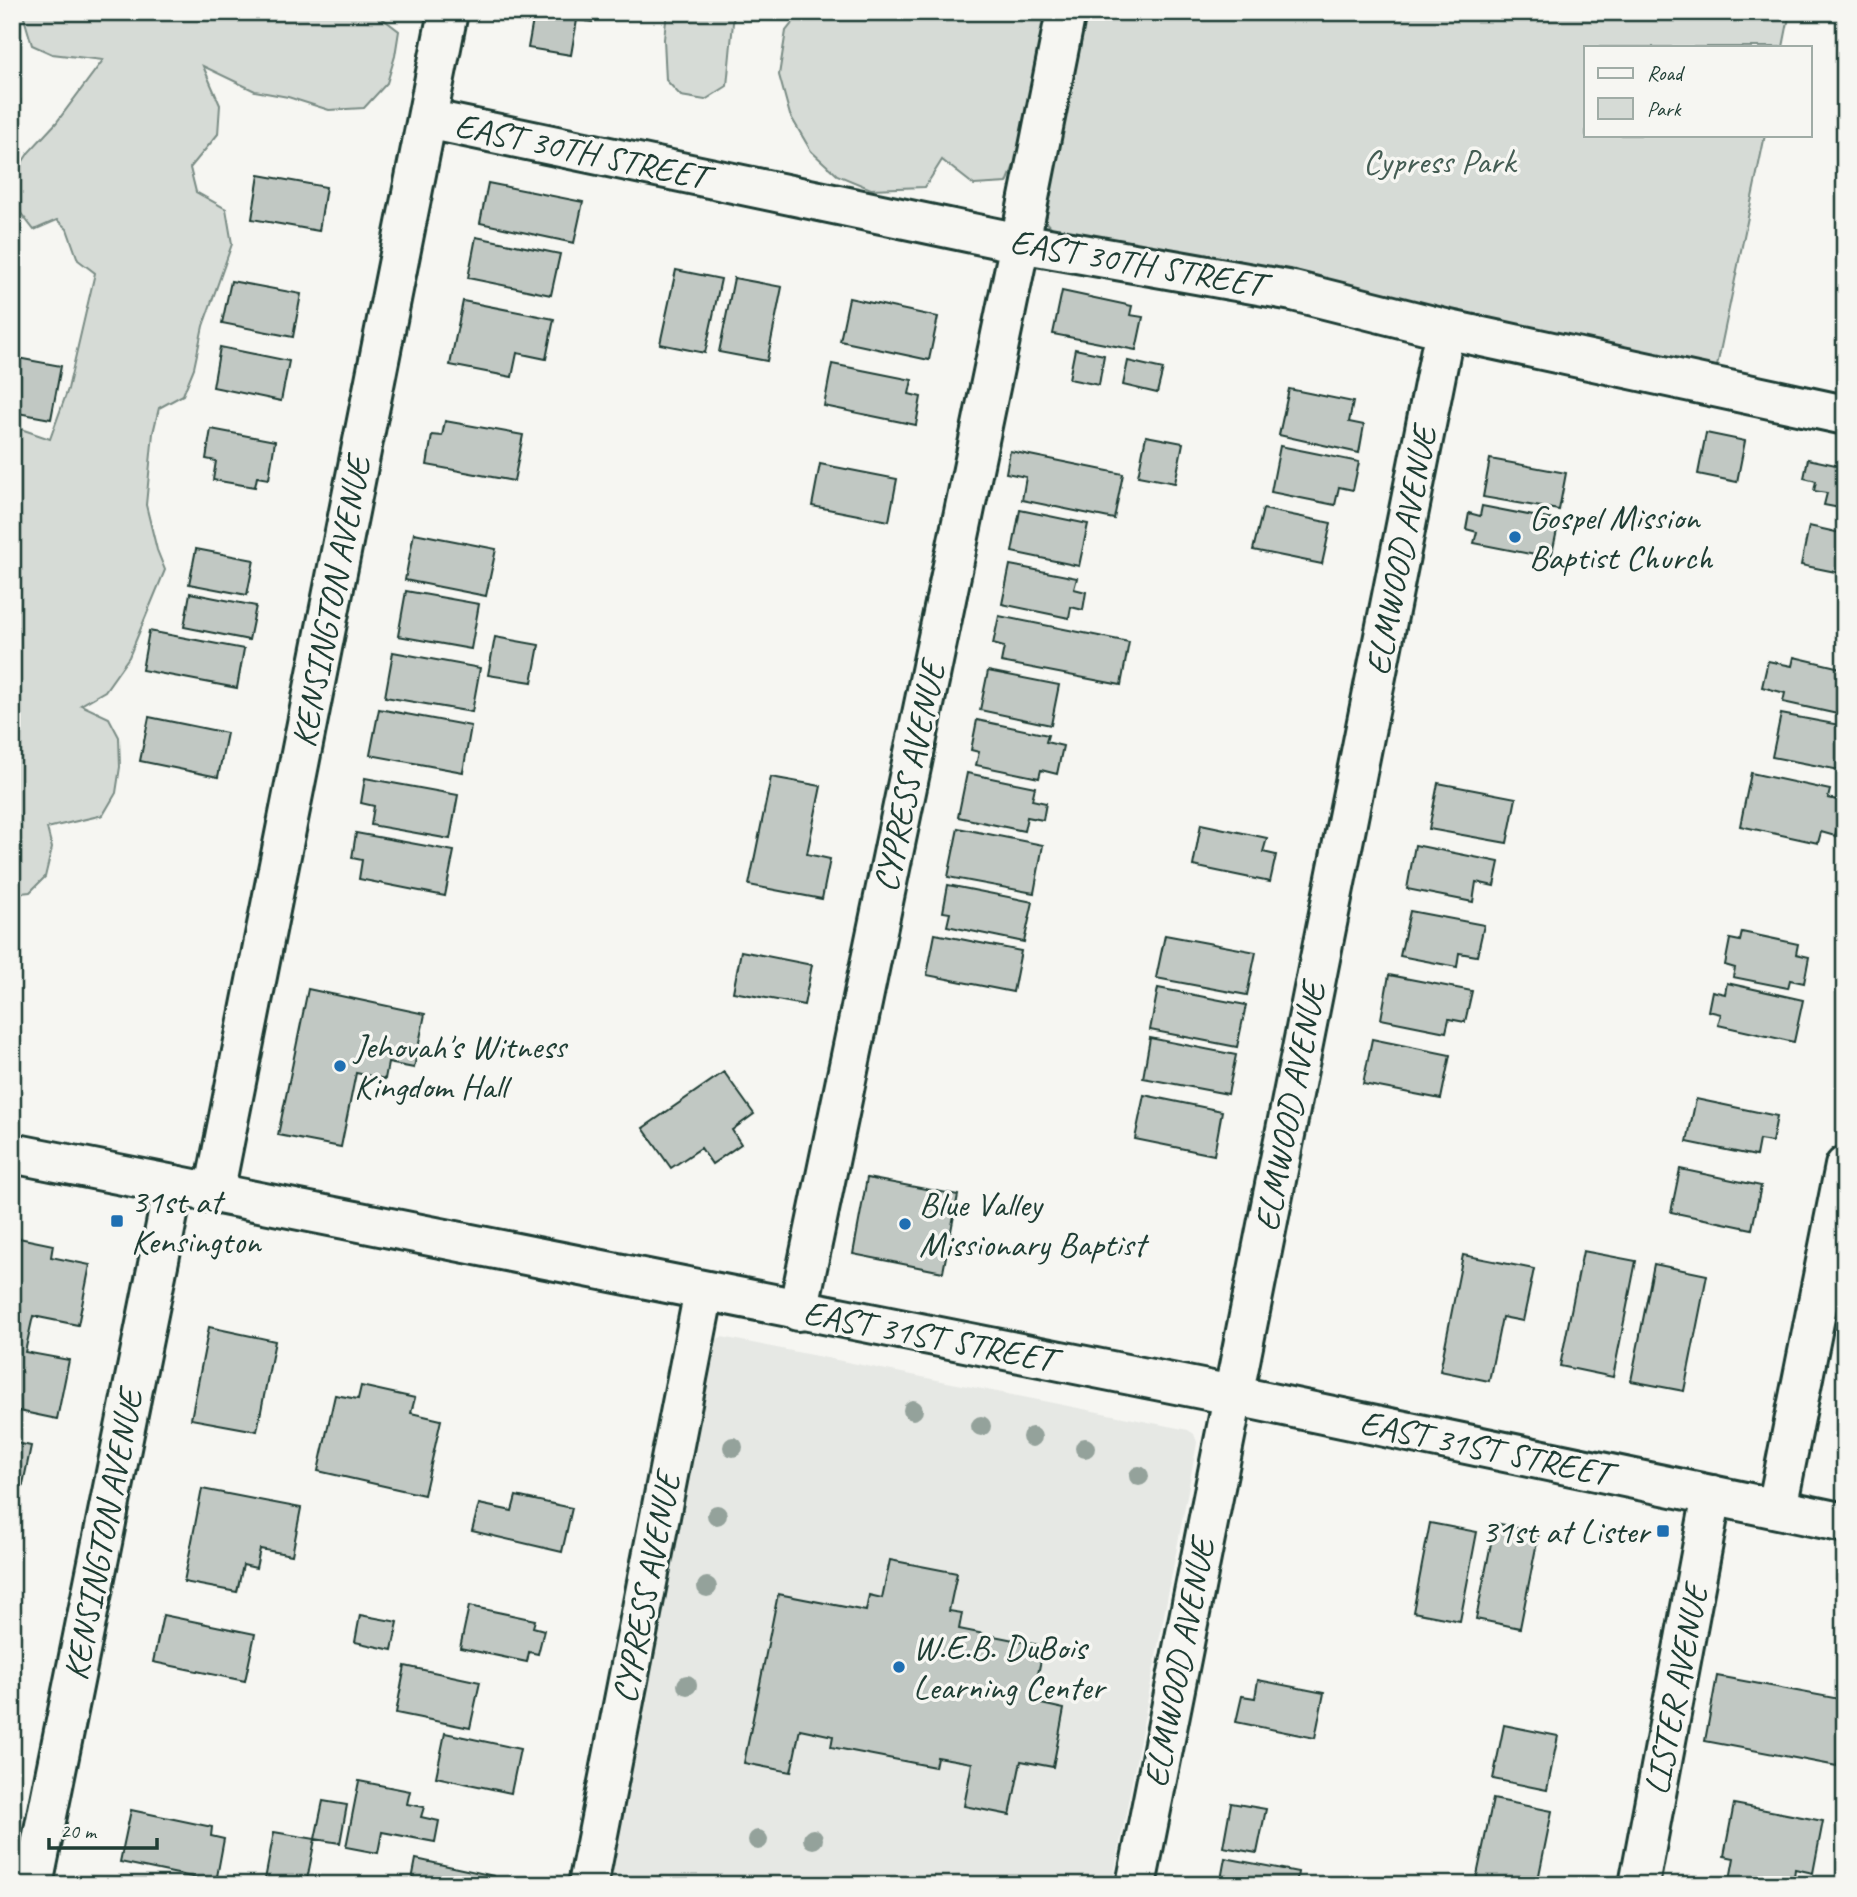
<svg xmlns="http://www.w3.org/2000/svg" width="1857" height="1897" font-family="Caveat,sans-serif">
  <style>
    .built { fill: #e6e8e4 }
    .green { fill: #d6dbd6; stroke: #7a8c85; stroke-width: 2 }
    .building { fill: #c1c8c3; stroke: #1f3d34; stroke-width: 2 }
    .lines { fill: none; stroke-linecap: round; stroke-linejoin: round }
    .minor-casing { stroke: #1f3d34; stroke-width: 44 }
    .major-casing { stroke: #1f3d34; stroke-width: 44 }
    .minor { stroke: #f6f6f2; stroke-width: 38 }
    .major { stroke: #f6f6f2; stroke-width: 38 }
    .tree { fill: #94a29b }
    .poi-dot { fill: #1f6fb2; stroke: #f6f6f2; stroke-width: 2.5 }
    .labels { text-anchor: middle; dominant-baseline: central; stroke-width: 7; stroke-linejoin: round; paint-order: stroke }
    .street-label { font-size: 35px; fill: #1f3d34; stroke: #f6f6f2 }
    .park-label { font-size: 35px; fill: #445d54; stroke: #f6f6f2 }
    .poi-label { font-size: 35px; fill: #1f3d34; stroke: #f6f6f2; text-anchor: start }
  </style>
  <rect width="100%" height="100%" fill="#f6f6f2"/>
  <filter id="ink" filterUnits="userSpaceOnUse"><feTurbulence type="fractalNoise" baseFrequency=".0143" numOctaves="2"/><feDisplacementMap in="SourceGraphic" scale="14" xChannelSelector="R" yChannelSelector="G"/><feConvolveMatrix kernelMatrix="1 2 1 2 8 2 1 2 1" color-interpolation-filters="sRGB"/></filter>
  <g filter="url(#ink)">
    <path class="built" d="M722,1337L1188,1430L1194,1434L1197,1442L1196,1449L1112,1885H602L709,1342Z"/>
    <path class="green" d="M25,12H374L399,31L395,56L387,83L364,108L329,110L288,97L255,91L203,66L220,105L218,134L190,168L196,192L226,209L232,244L203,326L194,368L183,395L159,408L153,433L146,505L157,550L165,570L129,657L105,691L81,705L109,718L119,737L120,767L116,793L103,815L47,828L52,848L45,877L30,892L12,894V426L50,439L68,389L95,273L78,260L67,229L57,220L34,230L13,203L12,178L29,152L56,123L103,60L52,54L32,45L24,18Z
      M667,12H734L727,86L705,100L681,96L666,80L664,39Z
      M801,12H1790L1783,47H1586V135H1765L1715,376L1054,230L1038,213L1034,114L1007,183L974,185L942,160L925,187L871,189L837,175L811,151L790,115L779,75L786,31Z"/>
    <path class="building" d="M527,12H594L592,22L577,20L571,55L528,48L533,20L525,19Z
      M12,98L20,100L12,142Z
      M259,175L326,187L319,231L252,219Z
      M488,183L583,202L574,243L480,223Z
      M476,237L560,254L551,295L468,278Z
      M676,270L721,279L705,353L660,344Z
      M734,278L782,287L767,361L719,352Z
      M231,281L301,294L293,337L222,323Z
      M1062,291L1132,306L1130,315L1143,317L1136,350L1053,334Z
      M849,298L938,317L929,360L840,341Z
      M463,301L554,319L546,359L517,353L512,377L450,365Z
      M220,347L289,361L281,401L213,387Z
      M1075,349L1104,355L1099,385L1069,379Z
      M12,357L61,366L51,419L12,412Z
      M1128,361L1163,369L1157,393L1123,385Z
      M832,364L912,380L909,394L921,397L916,425L824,406Z
      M1289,389L1353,402L1349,422L1364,425L1359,453L1279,435Z
      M445,421L523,435L514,481L427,465L432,435L442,436Z
      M211,429L275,441L269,479L257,477L255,487L213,480L216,461L206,459Z
      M1706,433L1745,441L1737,482L1698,474Z
      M1146,436L1183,443L1175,483L1138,476Z
      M1280,446L1359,462L1353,490L1339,487L1335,505L1271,492Z
      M1010,451L1123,474L1114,519L1022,500L1026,477L1006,473Z
      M1490,459L1566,473L1559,510L1483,497Z
      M1808,459L1845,467V509L1824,505L1827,493L1814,491L1816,481L1804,478Z
      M820,464L897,479L889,521L812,506Z
      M1482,506L1559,521L1551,558L1474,543L1477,532L1466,529L1469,513L1480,516Z
      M1263,509L1331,523L1322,564L1253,550Z
      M1020,510L1088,524L1079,566L1012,552Z
      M1809,526L1845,534V574L1801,565Z
      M414,533L496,549L486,596L405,580Z
      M196,549L254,560L247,595L189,584Z
      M1010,565L1077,578L1074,589L1086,592L1083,610L1071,607L1069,618L1002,604Z
      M406,591L479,604L471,649L398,636Z
      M190,593L256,606L249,640L184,627Z
      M999,616L1129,642L1121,685L1001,662L1004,647L993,644Z
      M149,631L244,649L237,688L142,670Z
      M495,637L539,645L532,682L488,675Z
      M393,652L480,668L472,712L385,697Z
      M1794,657L1845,669V704L1842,715L1783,702L1785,693L1762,687L1768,661L1792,666Z
      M988,671L1059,685L1051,725L980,710Z
      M379,709L471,726L463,772L370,755Z
      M1781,714L1845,726V771L1772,757Z
      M149,717L227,733L218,777L140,761Z
      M977,720L1048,735L1046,742L1063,746L1057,774L1041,770L1039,778L976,765L979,752L971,750Z
      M967,773L1035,787L1032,800L1046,803L1043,820L1027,817L1024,831L958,817Z
      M1751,773L1830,790L1828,798L1842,801L1835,836L1821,832L1818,843L1740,826Z
      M771,777L821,786L807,854L830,859L822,899L749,885Z
      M365,778L458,795L450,839L371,825L374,806L361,803Z
      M1438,783L1516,798L1507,843L1429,829Z
      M1201,824L1267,838L1263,852L1276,855L1270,882L1193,866Z
      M958,828L1043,845L1034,893L948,877Z
      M356,833L454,851L445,896L359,879L362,860L352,858Z
      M1415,845L1499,862L1494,886L1476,882L1473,902L1407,889Z
      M948,885L1033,902L1024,942L947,926L950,913L943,912Z
      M1410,911L1484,925L1477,956L1459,953L1457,967L1400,956Z
      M1742,932L1798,944L1796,954L1809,957L1804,983L1790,980L1788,988L1733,977L1735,968L1725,965L1730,939L1740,941Z
      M935,934L1021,951L1013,992L927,975Z
      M1165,935L1256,952L1247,995L1156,978Z
      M741,951L812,965L804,1005L733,992Z
      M1389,975L1472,991L1465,1022L1449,1019L1446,1032L1381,1019Z
      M1727,983L1803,1000L1794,1042L1718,1025L1721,1014L1708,1011L1712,991L1725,994Z
      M1158,988L1246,1005L1237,1047L1150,1030Z
      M308,989L425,1014L414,1068L388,1063L385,1079L356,1073L341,1147L278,1135Z
      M1150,1038L1236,1055L1228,1094L1143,1078Z
      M1372,1039L1450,1055L1441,1099L1363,1084Z
      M724,1072L754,1114L732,1130L741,1144L712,1164L701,1148L671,1168L643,1128Z
      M1144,1095L1222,1111L1214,1155L1135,1139Z
      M1696,1099L1777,1116L1772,1142L1759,1140L1756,1156L1687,1142Z
      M1680,1169L1761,1186L1752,1229L1671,1212Z
      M867,1178L958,1195L943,1272L853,1254Z
      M14,1237L53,1245L51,1257L90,1265L78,1325L33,1316L25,1352L69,1360L57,1419L14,1410L12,1417V1247Z
      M1583,1251L1636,1261L1613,1377L1560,1366Z
      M1463,1255L1534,1269L1523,1321L1502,1317L1489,1381L1440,1371Z
      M1654,1264L1707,1275L1684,1391L1631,1381Z
      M209,1327L275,1341L257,1431L191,1419Z
      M361,1386L415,1398L411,1413L441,1420L424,1495L318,1471L335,1395L358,1399Z
      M12,1442L31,1446L22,1489L12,1487Z
      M202,1489L301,1508L292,1555L260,1549L256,1568L243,1565L237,1592L184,1582Z
      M516,1496L572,1508L562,1552L472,1531L479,1504L512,1511Z
      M1430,1523L1477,1532L1460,1621L1413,1612Z
      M1495,1523L1539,1532L1520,1628L1476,1619Z
      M890,1560L957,1573L949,1611L962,1613L959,1629L1044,1646L1032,1702L1064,1709L1053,1767L1021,1761L1010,1815L964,1806L972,1763L937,1757L935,1767L831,1747L833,1736L800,1729L791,1772L744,1763L778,1594L866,1611L869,1595L882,1598Z
      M469,1606L535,1620L533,1627L544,1630L538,1654L529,1652L527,1662L460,1648Z
      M163,1615L255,1634L245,1681L153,1662Z
      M360,1615L398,1622L392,1650L355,1642Z
      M405,1666L480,1682L470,1728L396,1713Z
      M1717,1676L1845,1700V1722L1837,1766L1705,1741Z
      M1258,1680L1324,1693L1315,1738L1236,1722L1242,1696L1255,1698Z
      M1504,1725L1558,1736L1547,1790L1493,1779Z
      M445,1733L520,1749L511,1793L436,1777Z
      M359,1781L410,1791L407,1804L424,1807L421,1817L439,1821L435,1842L382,1832L378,1853L346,1847Z
      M1493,1799L1552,1811L1537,1885H1475Z
      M323,1801L347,1805L340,1843L315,1839Z
      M1231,1803L1266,1809L1257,1853L1223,1847Z
      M1734,1804L1823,1821L1813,1873L1795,1869L1793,1885H1729L1734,1858L1724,1856Z
      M131,1810L212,1827L211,1836L224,1839L216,1882L120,1862Z
      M274,1832L315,1839L306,1885H264Z
      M1225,1858L1298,1872L1296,1885H1220Z
      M416,1859L494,1876L492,1885H411Z"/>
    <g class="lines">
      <g class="minor-casing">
        <path id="minor" d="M427,119L1020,243L1293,291L1445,329L1845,415
          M214,1193L448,12
          M798,1311L1020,243L1066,12
          M1777,1508L1845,1166
          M33,1885L174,1185
          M588,1885L704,1291
          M1136,1885L1445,329
          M1639,1885L1712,1495"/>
      </g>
      <g class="major-casing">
        <path id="major" d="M12,1153L1232,1395L1845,1523"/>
      </g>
      <use href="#minor" class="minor"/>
      <use href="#major" class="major"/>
    </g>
    <g class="tree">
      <circle cx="913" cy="1410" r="10"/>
      <circle cx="981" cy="1426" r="10"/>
      <circle cx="1032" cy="1437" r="10"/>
      <circle cx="733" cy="1447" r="10"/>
      <circle cx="1085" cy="1448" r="10"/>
      <circle cx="1139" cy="1476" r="10"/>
      <circle cx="717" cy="1515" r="10"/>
      <circle cx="707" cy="1587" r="10"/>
      <circle cx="687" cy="1685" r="10"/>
      <circle cx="813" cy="1839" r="10"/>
      <circle cx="758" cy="1840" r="10"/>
    </g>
  </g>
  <g class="poi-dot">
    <circle cx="1515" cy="537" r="7"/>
    <circle cx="340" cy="1066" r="7"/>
    <rect x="110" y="1214" width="14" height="14" rx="3.5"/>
    <circle cx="905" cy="1224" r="7"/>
    <rect x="1656" y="1524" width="14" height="14" rx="3.5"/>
    <circle cx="899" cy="1667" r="7"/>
  </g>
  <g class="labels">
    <g class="street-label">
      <text transform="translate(581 151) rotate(12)">EAST 30TH STREET</text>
      <text transform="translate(1137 263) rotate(10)">EAST 30TH STREET</text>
      <text transform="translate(1401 551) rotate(-79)">ELMWOOD AVENUE</text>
      <text transform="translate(331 602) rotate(-79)">KENSINGTON AVENUE</text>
      <text transform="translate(909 777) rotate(-78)">CYPRESS AVENUE</text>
      <text transform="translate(1290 1107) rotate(-79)">ELMWOOD AVENUE</text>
      <text transform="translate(929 1336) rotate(11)">EAST 31ST STREET</text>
      <text transform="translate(1485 1448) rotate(12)">EAST 31ST STREET</text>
      <text transform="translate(103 1535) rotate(-79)">KENSINGTON AVENUE</text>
      <text transform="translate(646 1588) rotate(-79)">CYPRESS AVENUE</text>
      <text transform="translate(1179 1663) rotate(-79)">ELMWOOD AVENUE</text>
      <text transform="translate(1676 1690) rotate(-79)">LISTER AVENUE</text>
    </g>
    <g class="park-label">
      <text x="1439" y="161">Cypress Park</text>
    </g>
    <g class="poi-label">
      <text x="1529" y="517">Gospel Mission<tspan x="1529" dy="40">Baptist Church</tspan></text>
      <text x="354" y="1046">Jehovah's Witness<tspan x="354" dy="40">Kingdom Hall</tspan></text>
      <text x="131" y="1201">31st at<tspan x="131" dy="40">Kensington</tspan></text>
      <text x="919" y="1204">Blue Valley<tspan x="919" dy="40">Missionary Baptist</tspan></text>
      <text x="1649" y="1531" text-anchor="end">31st at Lister</text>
      <text x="913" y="1647">W.E.B. DuBois<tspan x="913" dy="40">Learning Center</tspan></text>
    </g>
  </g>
  <rect width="1857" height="1897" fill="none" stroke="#f6f6f2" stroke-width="42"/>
  <rect x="21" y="21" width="1815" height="1855" fill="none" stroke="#1f3d34" stroke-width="2.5" filter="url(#ink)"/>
  <rect x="1584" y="46" width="228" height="91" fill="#f6f6f2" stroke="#a0aca6" stroke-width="2"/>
  <rect x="1598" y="68" width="35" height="10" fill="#f6f6f2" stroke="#a0aca6" stroke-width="2"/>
  <text x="1647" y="80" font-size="21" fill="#1f3d34">Road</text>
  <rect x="1598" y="98" width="35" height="21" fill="#d6dbd6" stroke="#a0aca6" stroke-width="2"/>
  <text x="1647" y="116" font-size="21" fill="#1f3d34">Park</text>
  <path d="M49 1838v10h108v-10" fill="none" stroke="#1f3d34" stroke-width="3.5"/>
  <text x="60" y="1838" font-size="21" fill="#1f3d34" stroke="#f6f6f2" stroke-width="5" paint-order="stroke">20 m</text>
</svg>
